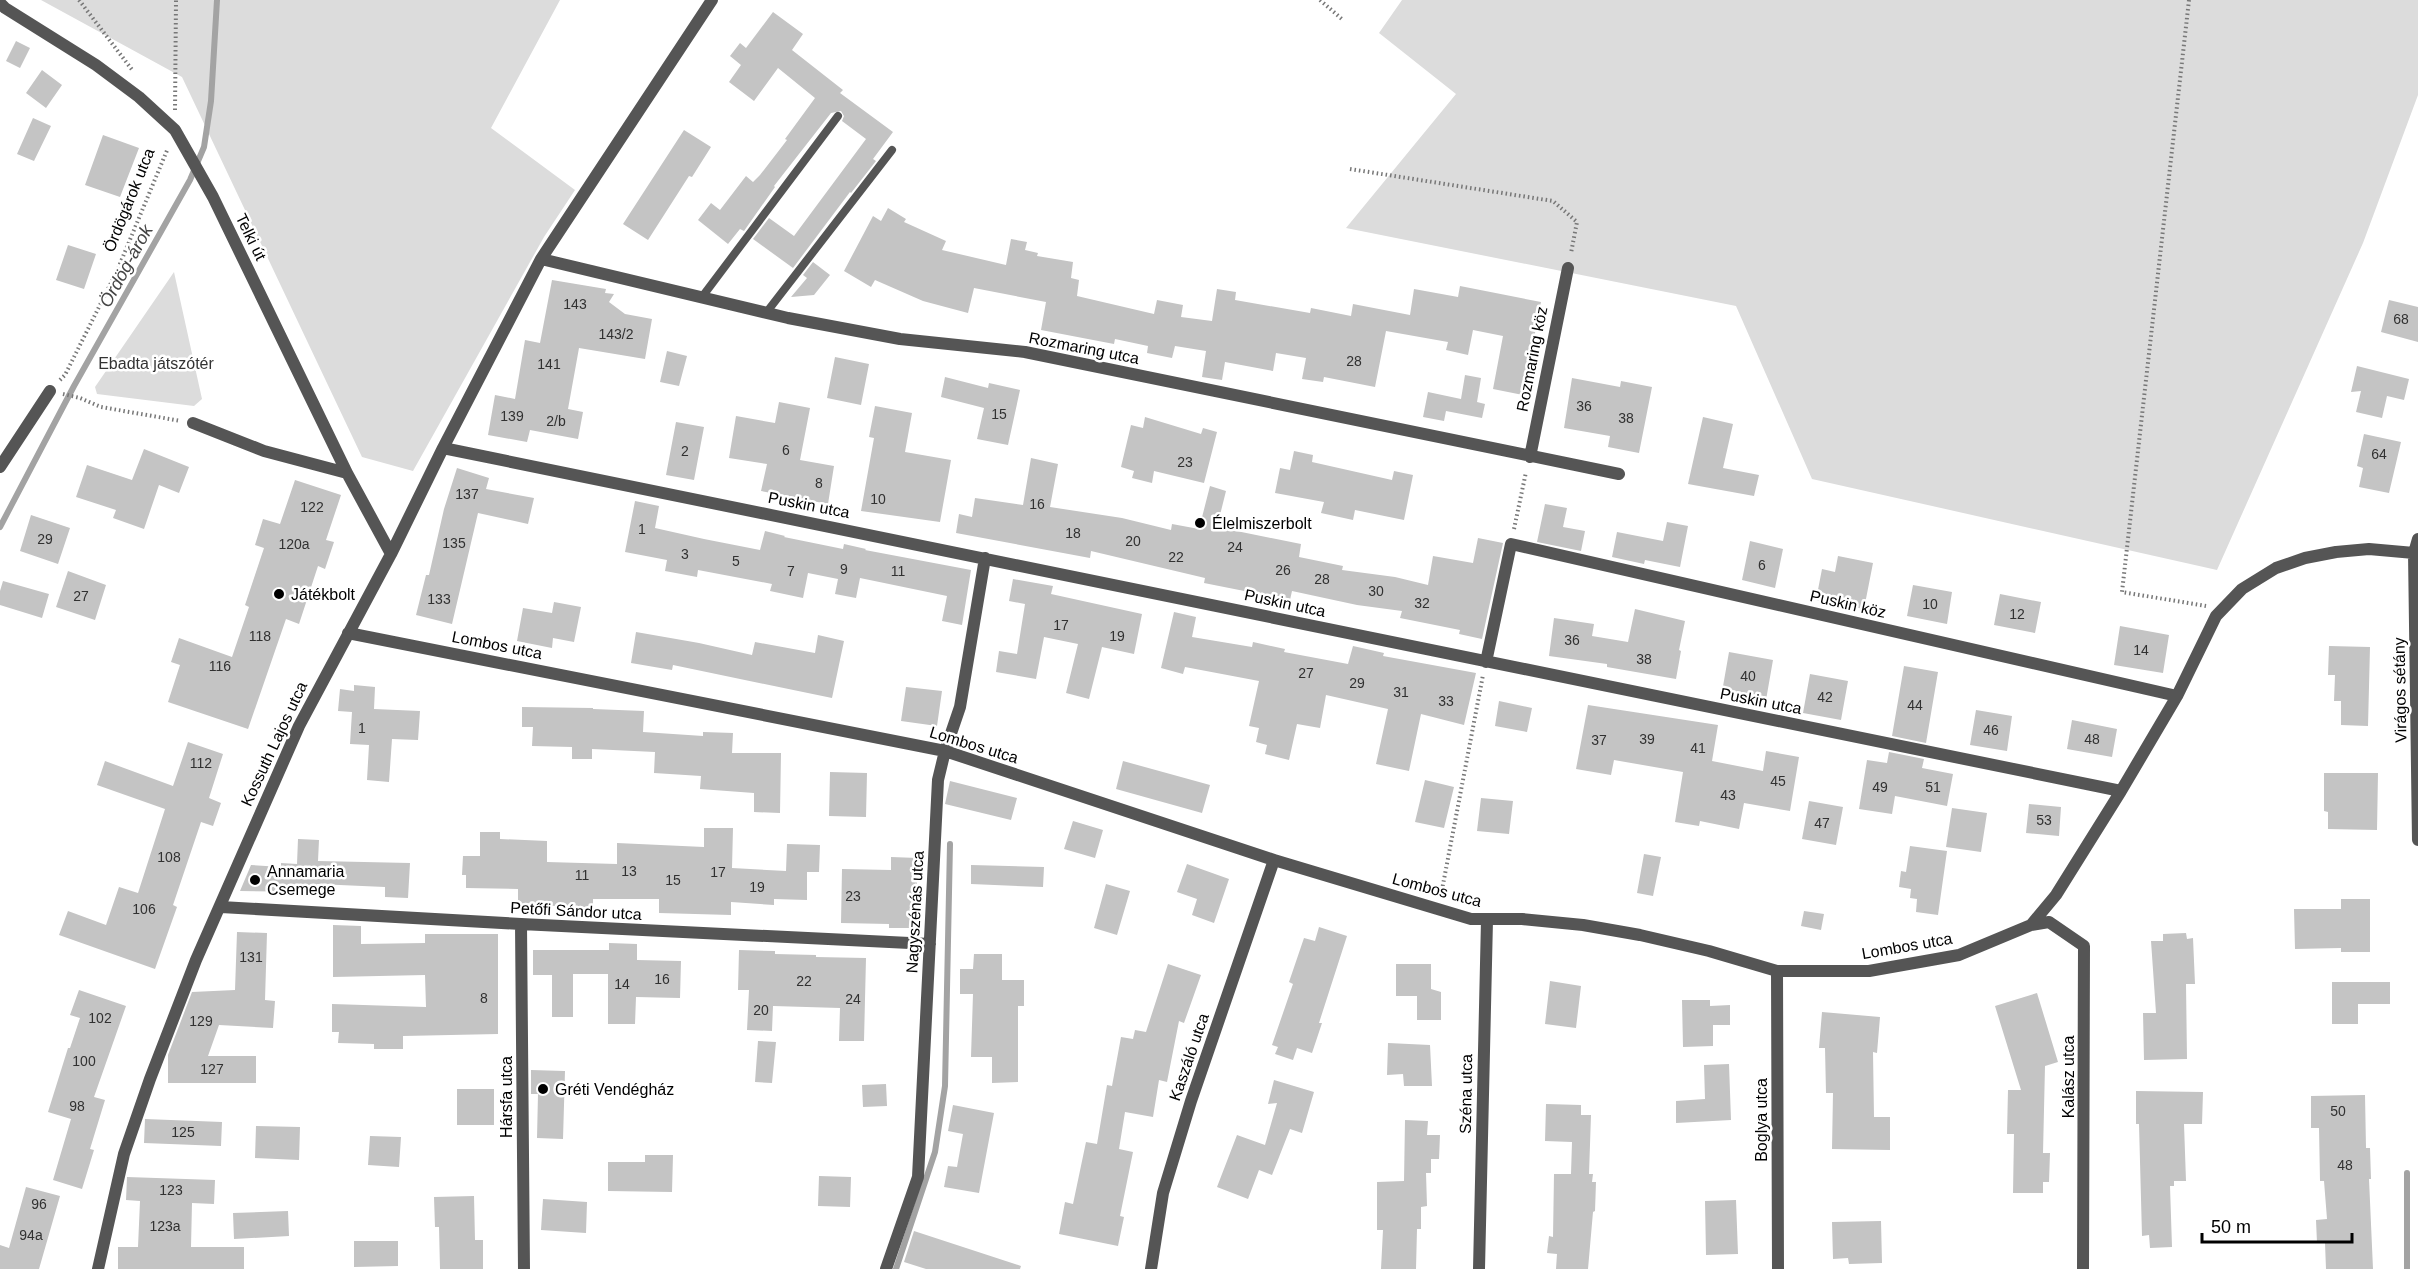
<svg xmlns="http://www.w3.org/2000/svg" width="2418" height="1269" font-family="Helvetica,sans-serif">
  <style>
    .green { fill: #dcdcdc }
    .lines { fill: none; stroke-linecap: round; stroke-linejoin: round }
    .stream { stroke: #a3a3a3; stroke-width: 6 }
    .building { fill: #c4c4c4 }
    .path { stroke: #777; stroke-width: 4; stroke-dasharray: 1.5 3; stroke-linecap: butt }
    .service { stroke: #555; stroke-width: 8 }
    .minor { stroke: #555; stroke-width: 12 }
    .poi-dot { fill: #000; stroke: #fff; stroke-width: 2 }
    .labels { text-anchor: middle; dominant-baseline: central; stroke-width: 5; stroke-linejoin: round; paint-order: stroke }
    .number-label { font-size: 14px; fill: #313131 }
    .street-label { font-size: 16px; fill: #000; stroke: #fff }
    .park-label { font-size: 16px; fill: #333; stroke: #fff }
    .poi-label { font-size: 16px; fill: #000; stroke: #fff; text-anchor: start }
    .water-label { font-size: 18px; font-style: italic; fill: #444; stroke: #fff }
  </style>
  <rect width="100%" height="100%" fill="#fff"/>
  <path class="green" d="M41,0H560L491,128L575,190L544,237L413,471L362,457L182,77Z
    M1402,0H2418V95L2363,243L2217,570L1812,479L1736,306L1346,228L1456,94L1379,33Z
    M174,272L202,399L194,406L97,394L95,387Z"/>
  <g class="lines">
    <path class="stream" d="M0,527L74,386L190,180L204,147L211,101L217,0
      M2407,1173V1269
      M896,1269L935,1152L945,1086L950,844"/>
  </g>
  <path class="building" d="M773,12L803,34L792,50L843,90L840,93L893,132L873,159L876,161L851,193L850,192L793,268L753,239L769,218L794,236L866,139L842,121L844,116L841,111L831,113L774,186L775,187L744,231L740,229L728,244L698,220L711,203L720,210L746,176L753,182L760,175L787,140L785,139L815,98L778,68L754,101L729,82L741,65L730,56L740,43L746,48Z
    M16,41L30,48L20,68L6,61Z
    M42,70L62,85L46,108L26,93Z
    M33,118L51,126L34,161L17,154Z
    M684,130L711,147L692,177L689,176L648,240L623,224Z
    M103,135L139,148L120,197L85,185Z
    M888,208L906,219L904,222L946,241L942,250L1006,265L1011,239L1027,242L1025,250L1038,253L1037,256L1073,262L1071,278L1079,280L1077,296L1154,314L1157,300L1183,305L1181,317L1212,321L1217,289L1236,292L1235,300L1310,313L1311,308L1351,316L1353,304L1410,315L1414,289L1458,297L1460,286L1541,302L1523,395L1493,389L1503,336L1473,330L1468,355L1446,350L1448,342L1386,331L1375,387L1324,377L1323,382L1302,379L1306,358L1276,353L1273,371L1225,362L1222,380L1202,377L1206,351L1175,346L1172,358L1147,353L1148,346L1115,339L1114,344L1041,330L1046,302L974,288L968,313L923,301L875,280L871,287L844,271L873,216L881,221Z
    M68,245L96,254L84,289L56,280Z
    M813,262L830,275L814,295L791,297L807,278L803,275Z
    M552,280L606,289L605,293L614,294L609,302L625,314L652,319L645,359L579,348L568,409L583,412L578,439L530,430L527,442L488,435L495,395L515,399L525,340L540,343Z
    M2389,300L2418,307V342L2381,332Z
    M667,351L687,356L679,386L660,382Z
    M835,357L869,364L861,405L827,398Z
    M2357,366L2409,379L2404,400L2387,396L2382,418L2356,412L2361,391L2351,392Z
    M1465,375L1481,378L1477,402L1485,404L1482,418L1446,411L1444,421L1423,417L1428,392L1461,399Z
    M945,377L988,388L989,383L1020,390L1008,445L977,439L984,408L941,397Z
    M1572,378L1620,387L1621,381L1652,387L1639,453L1608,447L1610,436L1564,428Z
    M779,402L810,408L800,460L834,466L828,504L761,491L767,464L729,458L736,416L775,423Z
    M875,406L912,413L905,452L951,460L940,522L861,511L874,438L869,437Z
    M1145,417L1201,434L1203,428L1217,432L1204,483L1154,471L1152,483L1132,478L1134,471L1121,467L1131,425L1143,428Z
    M1703,417L1733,424L1723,468L1759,475L1754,496L1688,484Z
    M676,422L704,427L694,480L666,475Z
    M2364,434L2401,442L2389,493L2359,487L2363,468L2357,466Z
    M144,449L189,467L179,493L159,485L144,529L113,518L116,510L76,497L87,465L132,480Z
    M1294,451L1313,455L1312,462L1392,480L1394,471L1413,475L1404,520L1355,510L1353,520L1321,513L1324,502L1275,493L1280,468L1290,470Z
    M1031,458L1058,464L1050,507L1122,518L1171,530L1172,524L1199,529L1210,486L1226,491L1217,527L1301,544L1299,557L1343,566L1342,570L1395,577L1428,585L1433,556L1473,563L1478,538L1503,543L1482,639L1459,634L1460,630L1400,618L1402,611L1357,605L1292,591L1290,600L1204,583L1205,578L1091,551L1090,558L956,533L959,514L972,517L975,498L1023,505Z
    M457,468L489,478L486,489L534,498L528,524L478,513L452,624L416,615L426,575H429L444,509Z
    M295,480L341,495L326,540L334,542L325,569L318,566L299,624L286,619L248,729L168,702L180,665L171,662L179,638L232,657L249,607L245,605L264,548L255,545L263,519L280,524Z
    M635,501L659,506L655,528L704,539L760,550L765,531L785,536L784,537L843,549L844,544L866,549L865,550L971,570L962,625L942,621L947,596L860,578L856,598L835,594L838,579L808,573L803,598L770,591L772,584L698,570L697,577L665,571L667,560L625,552Z
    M1545,504L1567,508L1563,527L1585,531L1581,551L1537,542Z
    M31,515L70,528L58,564L20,551Z
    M1667,522L1688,526L1680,567L1645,560L1644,564L1612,557L1617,532L1663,541Z
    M1750,541L1783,549L1775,588L1742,580Z
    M1838,556L1873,563L1864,609L1816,600L1822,569L1835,572Z
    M68,571L106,585L95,620L56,607Z
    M1013,579L1053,586L1051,594L1142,614L1134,654L1102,647L1089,699L1066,693L1078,644L1044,637L1036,679L996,672L999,651L1017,654L1025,604L1009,601Z
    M3,581L49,594L42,618L0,605V591Z
    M1913,585L1952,592L1947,624L1907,616Z
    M2000,594L2041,602L2035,633L1994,625Z
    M554,602L581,607L574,642L553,638L552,648L517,641L523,608L552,613Z
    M1635,609L1685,621L1679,650L1681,651L1676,679L1607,667V664L1549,656L1554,618L1594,624L1592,636L1628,642Z
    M1174,612L1196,617L1192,637L1252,647L1253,642L1285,649L1284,652L1348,664L1353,646L1384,653L1383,656L1476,673L1464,725L1421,714L1409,771L1376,764L1388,709L1326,695L1320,728L1297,724L1289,760L1265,754L1267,745L1256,742L1259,728L1249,726L1259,681L1185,667L1183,674L1161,668Z
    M2120,626L2169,635L2163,673L2114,665Z
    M636,632L699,643L752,655L755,642L815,653L818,635L844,641L832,698L673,665L672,670L631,663Z
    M2329,646L2370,647L2368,726L2341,725V701H2334L2335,675H2328Z
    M1729,652L1773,660L1766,700L1722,692Z
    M1904,666L1938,672L1926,743L1892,736Z
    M1810,674L1848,681L1841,720L1803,713Z
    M354,685L375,687L374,709L420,711L418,740L392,739L389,782L367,780L369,745L350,744L352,712L338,711L340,689L354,691Z
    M906,687L942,691L937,726L901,721Z
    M1499,701L1532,708L1527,732L1495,726Z
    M1588,705L1718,725L1712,761L1763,771L1766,751L1799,757L1790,811L1744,803L1739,829L1700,821L1699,826L1675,822L1683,772L1614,760L1611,775L1576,769Z
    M522,707L593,708V709L644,711L643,732L703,736V732L733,733L732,753H781L780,813L754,812V793L700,789L701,776L654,773L655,752L592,749V759H572V747L532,746L533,727H522Z
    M1976,710L2012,716L2007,751L1970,745Z
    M2072,720L2117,729L2112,757L2067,749Z
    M188,742L223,754L209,798L221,803L213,826L201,822L173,905L177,907L155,969L59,935L68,911L106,925L119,887L138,893L165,809L97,785L105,761L173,786Z
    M1889,752L1924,759L1922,768L1953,774L1947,806L1895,796L1892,814L1859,809L1867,760L1887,763Z
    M1123,761L1210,785L1202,813L1116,789Z
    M830,772L867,773L866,817L829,816Z
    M2324,773H2378L2377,830L2328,829V812L2324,811Z
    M1425,780L1454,787L1444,828L1415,822Z
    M950,781L1017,798L1011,820L945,804Z
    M1481,798L1513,801L1509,834L1477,831Z
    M1809,801L1843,807L1836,845L1802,839Z
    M2029,804L2061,807L2059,836L2026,833Z
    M1952,808L1987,813L1981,852L1946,847Z
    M1073,821L1103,830L1095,858L1064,849Z
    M704,828H733L732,868L786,871L787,844L820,845L819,872H807V900L774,899V905L731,902V915L659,913V899H593V908L518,904V889L466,888V875H462L463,856H480V832H500V839L547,841V862L617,864V843L704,847Z
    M298,839L319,840L318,861L410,863L408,898L385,897V887L317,884V892L240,891L251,865L281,867V863L297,864Z
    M1910,846L1947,851L1938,915L1916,912L1917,899L1910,898L1911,889L1899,887L1901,871L1906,872Z
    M1644,854L1661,857L1653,896L1637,893Z
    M891,857L918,858L915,928H889V924L841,923L842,869L891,870Z
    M1187,864L1229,879L1214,923L1192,915L1197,899L1177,892Z
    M971,865L1044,867L1043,887L971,884Z
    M1106,884L1130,891L1117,935L1094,928Z
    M2341,899H2370V952H2341V948L2295,949L2294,909H2341Z
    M1804,911L1824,914L1821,930L1801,926Z
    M333,925L361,926V944L425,943V934H498V1034L403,1036V1049H374V1044L338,1043L339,1032H332V1004L426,1007L425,975L333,977Z
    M1319,927L1347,936L1319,1023H1322L1312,1053L1297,1048L1293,1060L1275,1054L1278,1047L1272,1045L1293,984L1289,982L1304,938L1315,941Z
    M237,932L267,933L265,1000L275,1001L273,1028L219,1025L208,1056H256V1083H168V1055L192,992L235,990Z
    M2186,933L2187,939L2193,938L2195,984H2186L2187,1059L2144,1060L2143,1013H2156L2151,941H2163V934Z
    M609,943L637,944V960L681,961L680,998L636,997L635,1024H608V974H573V1017H552V975H533V950H609Z
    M739,950L775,951V954L816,955V957L866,958L864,1041H839L840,1008L773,1006L772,1031L747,1030L749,990H738Z
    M974,954H1002V980H1024V1006H1018V1082L992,1083V1057H971L973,994H960V969H973Z
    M1168,964L1201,975L1184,1023L1179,1021L1167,1082L1159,1080L1153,1117L1125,1112L1119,1149L1133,1152L1120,1216L1124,1217L1118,1246L1059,1234L1065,1202L1073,1204L1086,1142L1097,1144L1107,1085L1112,1086L1121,1037L1133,1039L1135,1030L1146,1032Z
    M1396,964H1431V989L1441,992V1020H1417V996H1396Z
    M1550,981L1581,986L1576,1028L1545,1024Z
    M2332,982H2390V1004H2358V1024H2332Z
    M79,990L126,1006L94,1097L105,1100L90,1149L94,1150L82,1189L53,1180L71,1119L48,1112L68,1048H70L80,1018L70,1015Z
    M2037,993L2058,1062L2045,1066L2043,1153H2050L2049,1182H2043V1193H2013L2014,1134H2007L2008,1090H2021L1995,1006Z
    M1682,1000H1710V1006L1730,1005V1025H1713V1046L1683,1047Z
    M1822,1012L1880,1017L1877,1053L1873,1052L1874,1117H1890V1150L1832,1149L1833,1093H1826L1825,1048H1819Z
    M758,1041L776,1042L772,1083L755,1082Z
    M1388,1043L1430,1045L1432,1086H1404L1403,1074L1387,1075Z
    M1729,1064L1731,1120L1676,1123V1101L1705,1099L1704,1065Z
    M531,1070L565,1071L563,1139L537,1138L538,1094H531Z
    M1274,1080L1314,1092L1302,1133L1290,1129L1272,1175L1259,1170L1248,1199L1217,1187L1237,1135L1265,1145L1277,1103L1268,1104Z
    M886,1084L887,1106L863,1107L862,1085Z
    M457,1089H494V1125H457Z
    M2136,1091L2203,1092L2202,1124H2184L2186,1181H2174V1186H2170L2172,1247L2150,1248L2149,1235L2142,1236L2139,1124H2136Z
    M2365,1095L2366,1148H2370L2371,1179H2369L2373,1269H2326L2325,1243H2317L2316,1220L2327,1219L2324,1181H2320L2319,1128H2311V1096Z
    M1546,1104L1581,1105V1115H1591L1589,1174H1593L1592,1182H1596L1595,1211L1593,1212L1588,1269H1556L1557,1254L1547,1253L1549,1236L1553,1237L1554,1174H1571L1572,1142L1545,1141Z
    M953,1105L994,1113L979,1193L944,1187L948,1166L957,1167L963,1134L948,1131Z
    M145,1119L222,1122L221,1146L144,1143Z
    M1405,1120L1428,1121L1427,1135H1440L1439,1159H1431V1173H1426L1427,1206L1421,1207V1229H1417L1416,1269H1381L1383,1230H1377V1182L1404,1181Z
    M256,1126L300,1127L299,1160L255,1158Z
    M370,1136L401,1137L399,1167L368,1165Z
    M645,1155H673L672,1192L608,1191V1162H645Z
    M819,1176L851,1177L850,1207L818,1206Z
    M127,1177L215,1180L214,1204L192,1203L191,1247H244V1269H118V1247H138L140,1201L126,1200Z
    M26,1187L60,1196L39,1269H0V1245L9,1248Z
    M474,1196L475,1240H483V1269H440L439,1227H435L434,1197Z
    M543,1199L587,1202L586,1233L541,1230Z
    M1736,1200L1738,1254L1706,1255L1705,1201Z
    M288,1211L289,1236L234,1239L233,1213Z
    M1881,1221L1882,1263L1849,1264L1848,1258L1833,1259L1832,1222Z
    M914,1231L1021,1266L1020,1269H926L904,1262Z
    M354,1241H398V1266L354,1267Z"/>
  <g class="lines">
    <path class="path" d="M79,0L133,71
      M1320,0L1343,20
      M2189,0L2122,592L2206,606
      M175,110L176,0
      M1350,169L1553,201L1577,222L1571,253
      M60,380L65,375L117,271L168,148
      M63,394L80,398L101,407L181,421
      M1514,529L1526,472
      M1441,895L1483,675"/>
    <path class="service" d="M702,297L838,116
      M766,313L892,150"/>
    <path class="minor" d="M0,3L5,8L96,65L139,97L175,130L213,197L347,473L391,554
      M541,259L788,318L900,339L1025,352L1619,474
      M193,423L264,451L347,473
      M443,448L2121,791
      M1530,457L1568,268
      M0,467L50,391
      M2418,539L2414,553L2418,840
      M348,633L945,751L1274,860L1471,919H1522L1583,925L1640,935L1709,951L1777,971H1869L1959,955L2031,925L2056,895L2121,791L2177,696L2216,616L2242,589L2276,568L2305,558L2336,552L2369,549L2414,553
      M1486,662L1511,544L2177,696
      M221,907L521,924L930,944
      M521,924L524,1269
      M2031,925L2049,922L2084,946L2083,1269
      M1777,971L1778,1269
      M98,1269L124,1154L150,1079L196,960L299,726L391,554L443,448L541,259L712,0
      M886,1269L918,1177L938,780L945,751L960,707L985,558
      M1151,1269L1163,1193L1191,1101L1274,860
      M1479,1269L1487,920"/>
  </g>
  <g class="poi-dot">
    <circle cx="1200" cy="523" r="6"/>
    <circle cx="279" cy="594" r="6"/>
    <circle cx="255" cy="880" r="6"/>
    <circle cx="543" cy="1089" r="6"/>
  </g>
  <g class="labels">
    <g class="number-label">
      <text x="575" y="304">143</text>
      <text x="2401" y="319">68</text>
      <text x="616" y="334">143/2</text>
      <text x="1354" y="361">28</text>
      <text x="549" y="364">141</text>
      <text x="1584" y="406">36</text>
      <text x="999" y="414">15</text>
      <text x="512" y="416">139</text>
      <text x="1626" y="418">38</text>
      <text x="556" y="421">2/b</text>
      <text x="786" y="450">6</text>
      <text x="685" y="451">2</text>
      <text x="2379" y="454">64</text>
      <text x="1185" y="462">23</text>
      <text x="819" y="483">8</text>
      <text x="467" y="494">137</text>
      <text x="878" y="499">10</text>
      <text x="1037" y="504">16</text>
      <text x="312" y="507">122</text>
      <text x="642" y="529">1</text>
      <text x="1073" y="533">18</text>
      <text x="45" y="539">29</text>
      <text x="1133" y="541">20</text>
      <text x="454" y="543">135</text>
      <text x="294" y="544">120a</text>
      <text x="1235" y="547">24</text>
      <text x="685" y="554">3</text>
      <text x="1176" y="557">22</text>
      <text x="736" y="561">5</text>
      <text x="1762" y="565">6</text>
      <text x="844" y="569">9</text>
      <text x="1283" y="570">26</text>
      <text x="791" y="571">7</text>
      <text x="898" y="571">11</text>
      <text x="1322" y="579">28</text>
      <text x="1376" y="591">30</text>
      <text x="81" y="596">27</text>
      <text x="439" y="599">133</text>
      <text x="1422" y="603">32</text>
      <text x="1930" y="604">10</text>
      <text x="2017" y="614">12</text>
      <text x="1061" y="625">17</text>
      <text x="260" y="636">118</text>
      <text x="1117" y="636">19</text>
      <text x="1572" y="640">36</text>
      <text x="2141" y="650">14</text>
      <text x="1644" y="659">38</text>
      <text x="220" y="666">116</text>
      <text x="1306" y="673">27</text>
      <text x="1748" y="676">40</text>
      <text x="1357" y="683">29</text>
      <text x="1401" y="692">31</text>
      <text x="1825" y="697">42</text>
      <text x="1446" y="701">33</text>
      <text x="1915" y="705">44</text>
      <text x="362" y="728">1</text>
      <text x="1991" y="730">46</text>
      <text x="1647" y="739">39</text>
      <text x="2092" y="739">48</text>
      <text x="1599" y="740">37</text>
      <text x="1698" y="748">41</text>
      <text x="201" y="763">112</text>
      <text x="1778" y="781">45</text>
      <text x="1880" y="787">49</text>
      <text x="1933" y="787">51</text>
      <text x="1728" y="795">43</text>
      <text x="2044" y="820">53</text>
      <text x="1822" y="823">47</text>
      <text x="169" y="857">108</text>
      <text x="629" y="871">13</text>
      <text x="718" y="872">17</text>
      <text x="582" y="875">11</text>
      <text x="673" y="880">15</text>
      <text x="757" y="887">19</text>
      <text x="853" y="896">23</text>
      <text x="144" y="909">106</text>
      <text x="251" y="957">131</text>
      <text x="662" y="979">16</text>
      <text x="804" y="981">22</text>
      <text x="622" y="984">14</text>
      <text x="484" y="998">8</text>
      <text x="853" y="999">24</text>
      <text x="761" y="1010">20</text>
      <text x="100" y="1018">102</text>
      <text x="201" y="1021">129</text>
      <text x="84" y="1061">100</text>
      <text x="212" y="1069">127</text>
      <text x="77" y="1106">98</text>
      <text x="2338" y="1111">50</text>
      <text x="183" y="1132">125</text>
      <text x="2345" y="1165">48</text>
      <text x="171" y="1190">123</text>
      <text x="39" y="1204">96</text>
      <text x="165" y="1226">123a</text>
      <text x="31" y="1235">94a</text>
    </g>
    <g class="street-label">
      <text transform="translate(129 200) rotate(-68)">Ördögárok utca</text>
      <text transform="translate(251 237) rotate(64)">Telki út</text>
      <text transform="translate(1084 348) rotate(11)">Rozmaring utca</text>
      <text transform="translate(1532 359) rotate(-79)">Rozmaring köz</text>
      <text transform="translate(809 505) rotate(11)">Puskin utca</text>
      <text transform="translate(1285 603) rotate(12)">Puskin utca</text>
      <text transform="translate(1848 604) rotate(13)">Puskin köz</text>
      <text transform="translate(497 645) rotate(11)">Lombos utca</text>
      <text transform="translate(2400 690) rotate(-91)">Virágos sétány</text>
      <text transform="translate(1761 701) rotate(11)">Puskin utca</text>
      <text transform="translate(274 744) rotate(-65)">Kossuth Lajos utca</text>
      <text transform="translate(974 745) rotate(17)">Lombos utca</text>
      <text transform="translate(1437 890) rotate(15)">Lombos utca</text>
      <text transform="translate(576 911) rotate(3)">Petőfi Sándor utca</text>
      <text transform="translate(915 912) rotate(-87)">Nagyszénás utca</text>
      <text transform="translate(1907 946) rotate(-10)">Lombos utca</text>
      <text transform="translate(1189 1057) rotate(-71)">Kaszáló utca</text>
      <text transform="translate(2068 1077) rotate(-90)">Kalász utca</text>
      <text transform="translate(1466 1094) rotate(-89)">Széna utca</text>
      <text transform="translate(506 1097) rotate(-90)">Hársfa utca</text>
      <text transform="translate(1761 1120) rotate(-90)">Boglya utca</text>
    </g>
    <g class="park-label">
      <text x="156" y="363">Ebadta játszótér</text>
    </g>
    <g class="poi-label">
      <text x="1212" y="523">Élelmiszerbolt</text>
      <text x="291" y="594">Játékbolt</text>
      <text x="267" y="871">Annamaria<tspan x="267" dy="18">Csemege</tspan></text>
      <text x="555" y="1089">Gréti Vendégház</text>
    </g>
    <g class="water-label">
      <text transform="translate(126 266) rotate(-61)">Ördög-árok</text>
    </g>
  </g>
  <path d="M2202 1233v9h150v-9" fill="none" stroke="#000000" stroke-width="3"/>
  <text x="2211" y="1233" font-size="18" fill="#000000" stroke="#ffffff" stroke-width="4.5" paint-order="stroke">50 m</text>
</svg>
